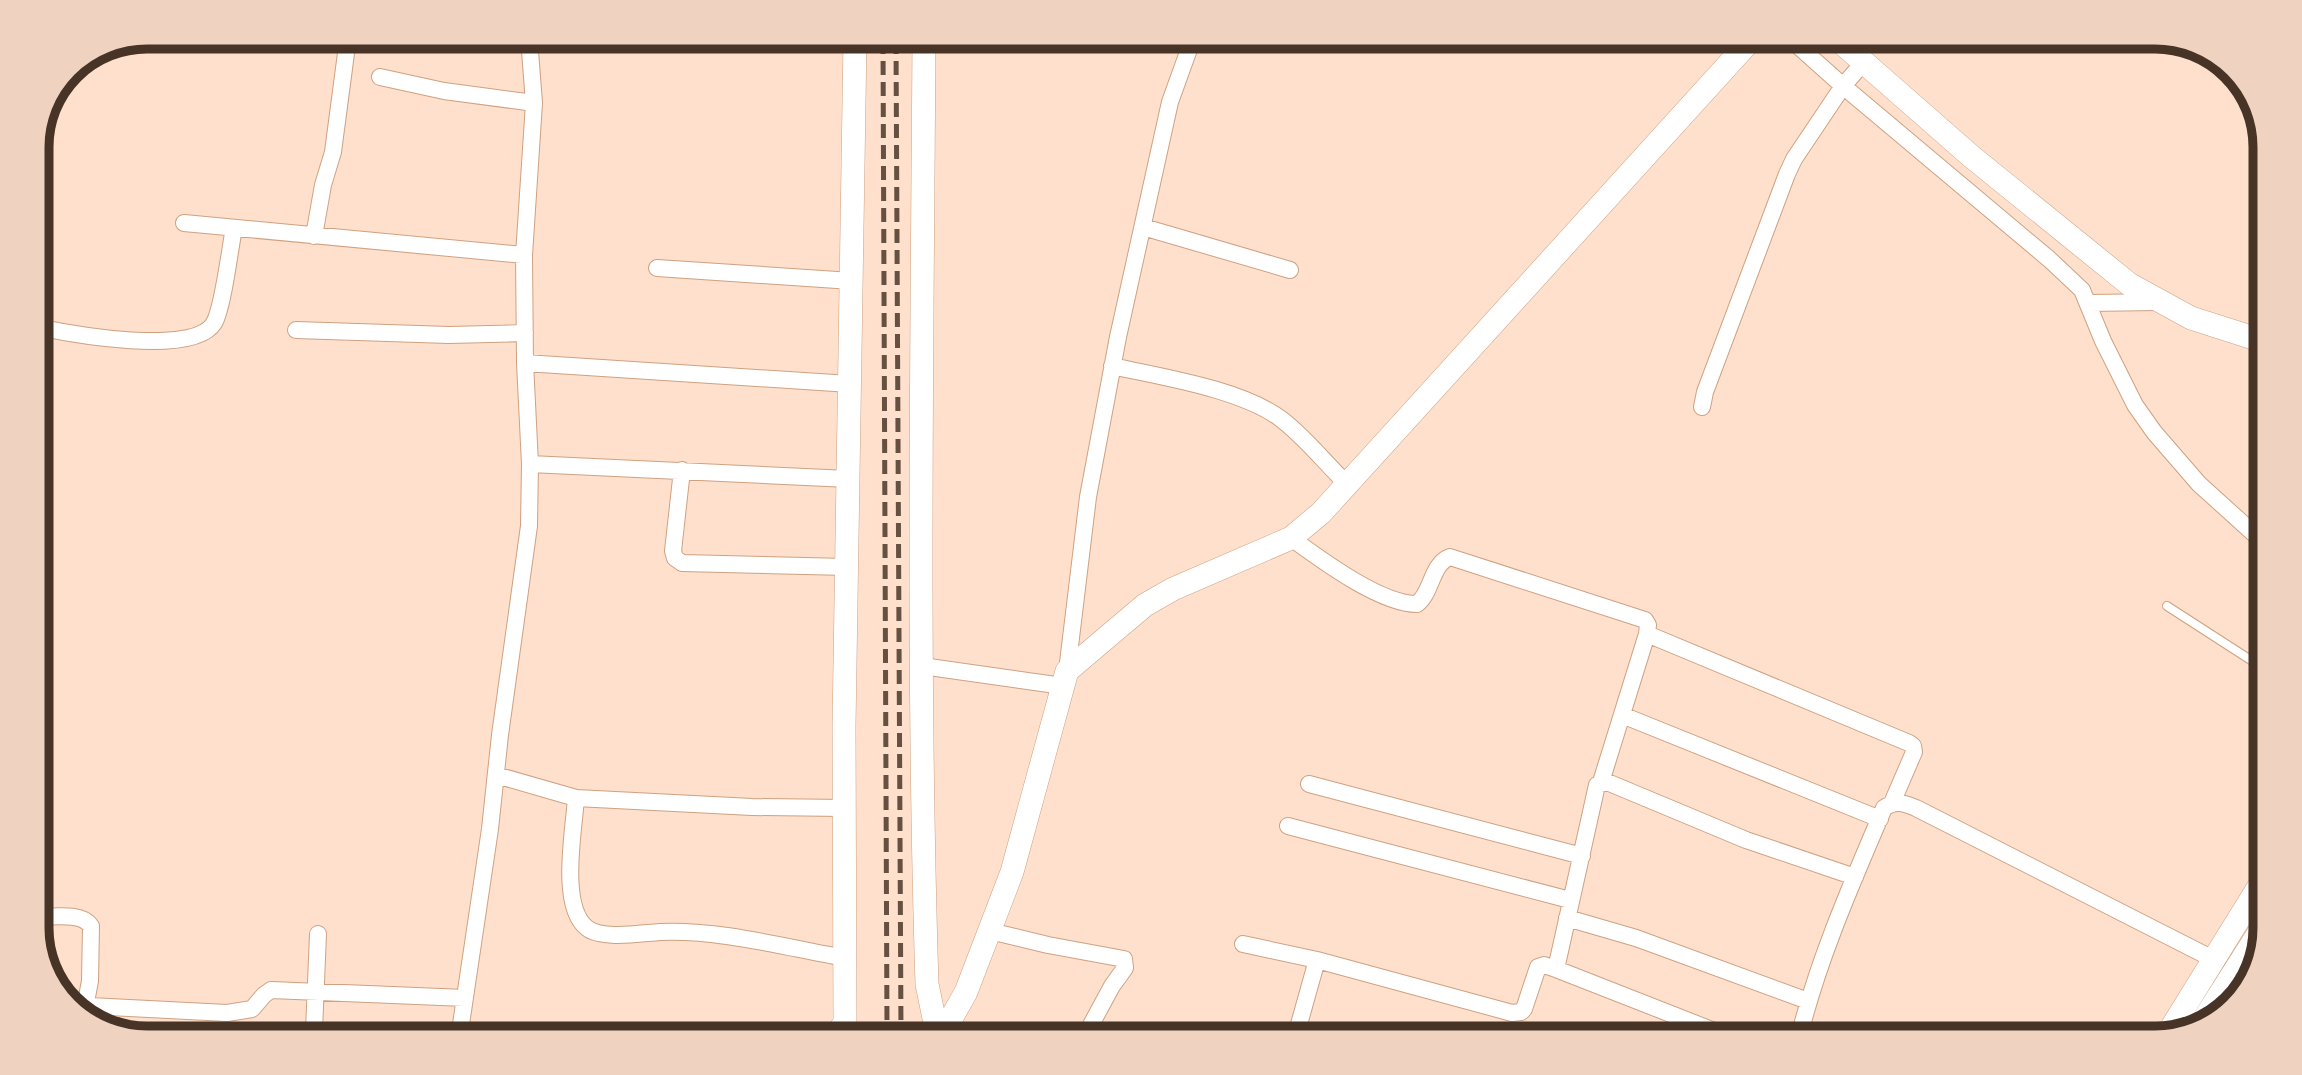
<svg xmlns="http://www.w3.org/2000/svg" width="2302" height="1075" font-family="Poppins,sans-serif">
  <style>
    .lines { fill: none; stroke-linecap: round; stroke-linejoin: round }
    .lane-casing { stroke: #cfa180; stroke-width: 10 }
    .street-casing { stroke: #cfa180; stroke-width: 18 }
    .secondary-casing { stroke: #cfa180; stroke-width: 24 }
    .lane { stroke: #fff; stroke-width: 8 }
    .street { stroke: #fff; stroke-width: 16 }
    .secondary { stroke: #fff; stroke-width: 23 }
    .rail { stroke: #655041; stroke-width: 5; stroke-dasharray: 14 7; stroke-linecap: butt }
    .rim { fill: none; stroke: #473426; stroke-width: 9 }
  </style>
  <rect width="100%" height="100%" fill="#fee0cc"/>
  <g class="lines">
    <g class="lane-casing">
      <path id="lane" d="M2167,606L2260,666"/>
    </g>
    <g class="street-casing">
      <path id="street" d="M1863,63L1843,86L2049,259L2082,290L2103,341L2135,405L2154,432L2199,484L2261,540
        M380,77L444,91L534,103
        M184,223L524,255
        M1143,227L1290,270
        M314,236L323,185L333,152L348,38
        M657,268L852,281
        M2089,303L2157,302
        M37,327C71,334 194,357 214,323C223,308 230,248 234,228
        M296,330L449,335L525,333
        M525,363L850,384
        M1112,366C1161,377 1241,389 1281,419C1305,437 1325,463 1347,484
        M1702,407L1705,392L1787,174L1794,159L1843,86L1796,44
        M530,464L849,479
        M682,470L673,551L675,558L682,563L848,567
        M1291,538C1320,559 1380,604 1417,604C1432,593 1431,564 1450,557L1645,620L1648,625L1647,634L1601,782
        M1647,634L1909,743L1913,746L1914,752L1892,803
        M922,666L1063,686
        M1067,671L1088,497L1118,337L1170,102L1192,41
        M1622,715L1880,819
        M496,775L576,798L752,807L845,808
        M1309,784L1582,856
        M576,798C574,830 559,906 587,928C602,940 642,933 660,932C718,929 788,948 846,958
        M1288,826L1570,900
        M37,917C53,917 82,912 91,926L90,981L86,1002L90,1006L227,1013L252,1009L264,995L271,990L465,998
        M1567,918L1636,938L1808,1001
        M990,931L1048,945L1124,959L1125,968L1112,986L1086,1034
        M1243,944L1317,960L1512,1013L1521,1012L1524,1009L1538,967L1544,965L1556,969
        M314,1031L318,934
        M460,1031L490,829L500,735L529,526L530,464L525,363L524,255L534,103L529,38
        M1296,1035L1317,960
        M1727,1036L1556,969L1597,785L1607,782L1746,840L1855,877
        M1799,1037C1819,957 1852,883 1884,808C1896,800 1903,803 1916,808L2213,959"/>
    </g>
    <g class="secondary-casing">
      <path id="secondary" d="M924,40C922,355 917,669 927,984L937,1033
        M1843,44L1972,157L2129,284L2191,318L2263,341
        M2201,1024L2257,936
        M838,1033L845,1022L844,726L855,40
        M943,1033L966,992L1012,872L1067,671L1145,605L1173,589L1291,538L1321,513L1748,43
        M2167,1035L2258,888"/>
    </g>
    <use href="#lane" class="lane"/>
    <use href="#street" class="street"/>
    <use href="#secondary" class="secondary"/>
    <path class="rail" d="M883,40L887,1033
      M896,40L901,1033"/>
  </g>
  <path d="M0 0H2302V1075H0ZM147 49H2155A98 98 0 0 1 2253 147V928A98 98 0 0 1 2155 1026H147A98 98 0 0 1 49 928V147A98 98 0 0 1 147 49Z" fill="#efd2bf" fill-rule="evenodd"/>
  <path class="rim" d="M147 49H2155A98 98 0 0 1 2253 147V928A98 98 0 0 1 2155 1026H147A98 98 0 0 1 49 928V147A98 98 0 0 1 147 49Z"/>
</svg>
